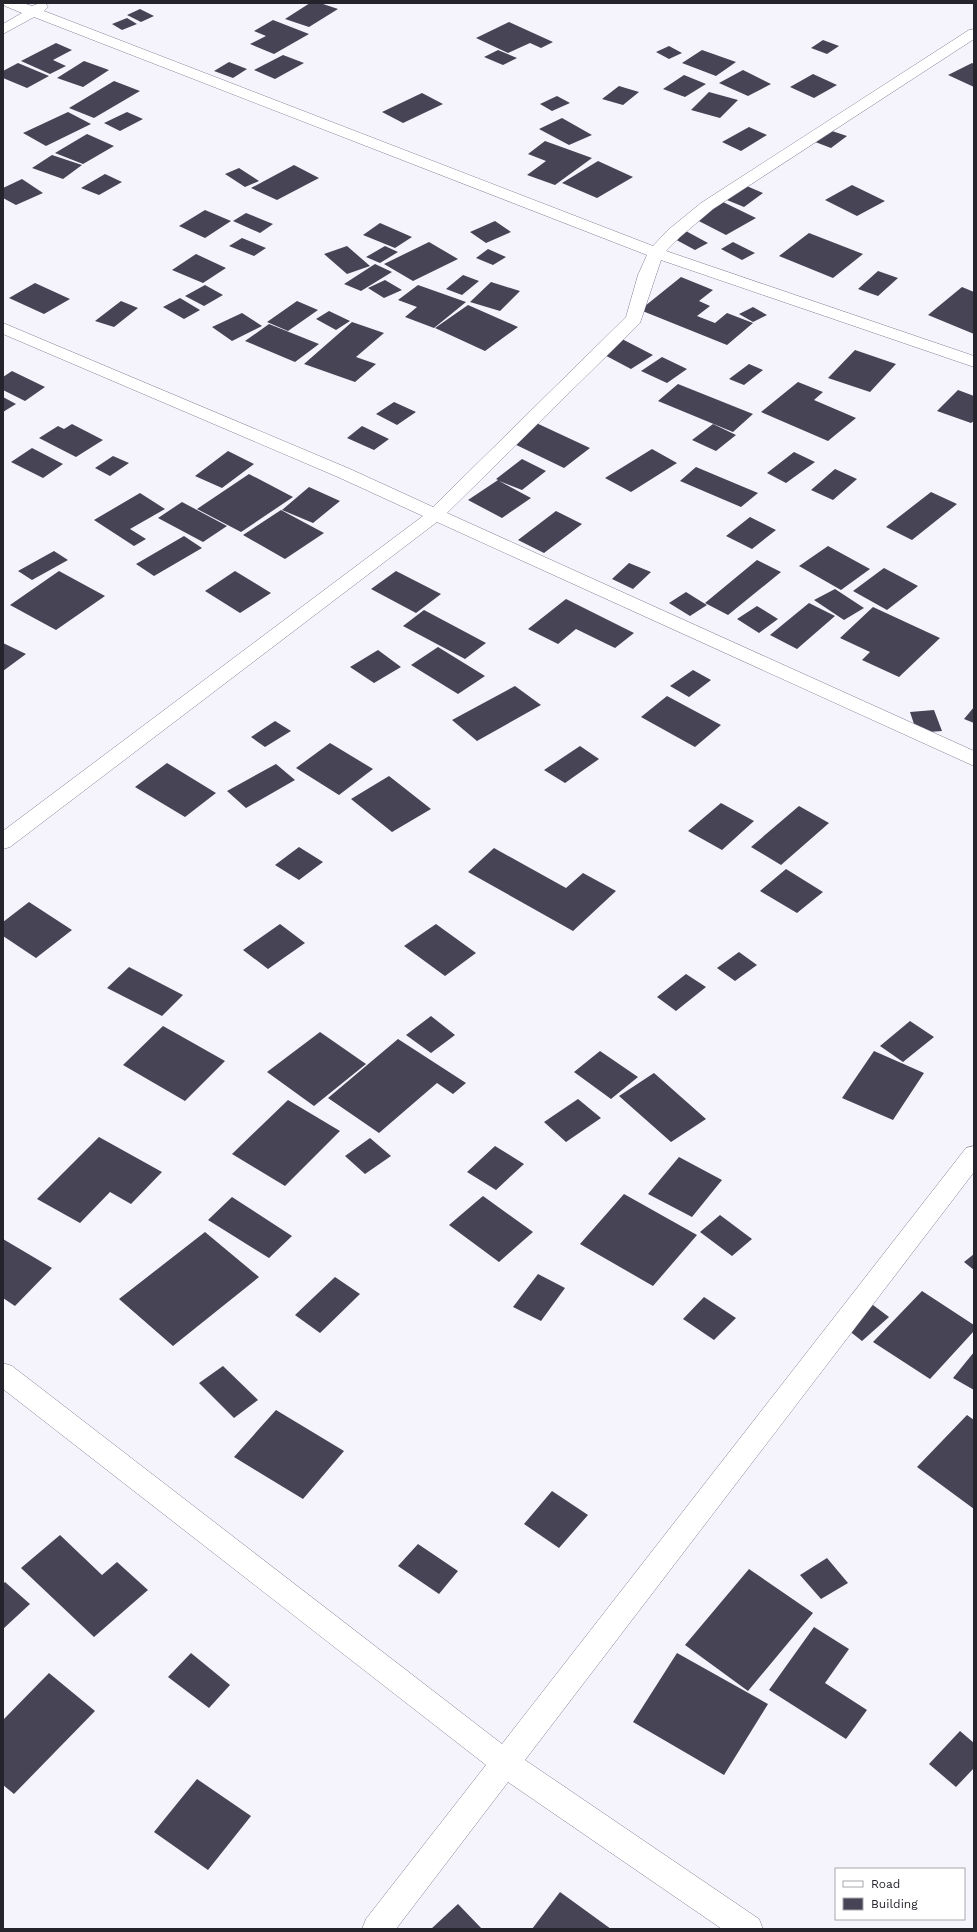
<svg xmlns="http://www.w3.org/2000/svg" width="977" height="1932" font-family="'Work Sans',sans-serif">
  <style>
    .building { fill: #474456 }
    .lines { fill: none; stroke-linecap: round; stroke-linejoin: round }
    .minor-casing { stroke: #837f93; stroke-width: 1 }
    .minor { fill: #fff; fill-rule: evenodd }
  </style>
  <rect width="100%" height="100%" fill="#f5f4fd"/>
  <path class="building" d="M310,3H320L338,9L309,27L285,19Z
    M140,9L154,16L141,22L127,15Z
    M127,18L137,24L122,30L112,24Z
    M273,20L309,34L274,54L250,44L266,36L254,31Z
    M509,22L553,42L541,48L530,43L508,53L476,38Z
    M823,40L839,46L827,54L811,48Z
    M56,43L72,50L53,60L66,66L50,74L21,61Z
    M669,46L682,53L669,59L656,52Z
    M498,50L517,58L503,65L484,57Z
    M702,50L736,62L716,76L682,63Z
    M283,55L304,63L275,79L254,70Z
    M84,61L109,70L83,87L57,78Z
    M229,62L247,69L233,78L214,71Z
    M18,63L49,76L27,88L3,78V71Z
    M972,63L974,64V87L948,75Z
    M743,70L771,84L748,96L719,83Z
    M813,74L837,85L814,98L790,87Z
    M684,75L706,84L685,97L663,89Z
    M114,81L140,91L94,118L69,108Z
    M619,86L639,92L623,105L602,99Z
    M709,92L738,100L720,118L691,110Z
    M422,93L443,104L403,123L382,112Z
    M557,96L570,103L552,111L540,104Z
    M68,112L91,124L46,146L23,133Z
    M127,112L143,119L120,131L104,123Z
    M562,118L592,135L569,145L539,129Z
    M749,127L767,135L741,151L722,142Z
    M826,129L847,136L831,148L810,140Z
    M87,134L114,146L83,164L55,153Z
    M545,141L592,158L555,185L527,175L546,161L528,154Z
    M52,155L82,165L63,179L32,168Z
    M598,161L633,177L597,198L562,183Z
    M294,165L319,178L277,200L251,188Z
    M239,168L259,181L245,187L225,174Z
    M105,174L122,182L99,195L81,188Z
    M22,179L43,193L16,205L3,198V188Z
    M742,184L763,193L744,207L722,198Z
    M852,185L885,201L857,216L825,200Z
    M723,202L756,218L726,235L693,218Z
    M205,210L231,221L205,238L179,226Z
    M246,213L273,224L260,233L233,221Z
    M495,221L511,232L486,243L470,232Z
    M380,223L412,237L395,248L363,235Z
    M684,230L708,243L695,250L671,237Z
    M809,233L863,254L833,278L779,256Z
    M242,238L266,248L254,256L229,246Z
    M429,242L458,259L413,281L384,264Z
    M733,242L755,253L742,260L721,249Z
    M347,246L370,266L347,274L324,254Z
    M385,246L398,252L380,263L366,257Z
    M488,249L506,257L493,265L476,258Z
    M196,254L226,268L203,283L172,270Z
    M375,264L392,272L361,291L344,284Z
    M878,271L898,278L878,296L858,289Z
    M463,275L479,281L462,295L446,289Z
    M681,277L713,290L699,301L710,306L697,316L715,323L727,313L753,323L727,345L640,310Z
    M385,280L402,290L384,298L368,288Z
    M491,282L520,291L500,311L470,302Z
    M35,283L70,299L44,314L9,298Z
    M205,285L223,295L204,306L185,296Z
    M418,285L466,302L434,328L405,317L417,307L398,300Z
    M962,287L974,292V334L928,315Z
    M180,298L200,310L184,319L163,307Z
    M121,301L138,308L114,327L95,321Z
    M297,301L318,310L288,331L267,322Z
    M468,305L518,327L485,351L435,328Z
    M753,307L767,315L753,322L739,314Z
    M329,311L350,321L336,330L316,319Z
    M242,313L262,326L232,341L212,327Z
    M352,322L384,333L356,357L376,364L355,382L304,364Z
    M269,324L319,344L295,362L245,341Z
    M620,338L653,355L631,369L597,351Z
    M855,350L896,364L870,392L828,378Z
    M662,357L687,369L667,383L641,371Z
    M749,364L763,370L744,385L729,379Z
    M12,371L45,387L25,401L3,390V377Z
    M798,382L823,392L814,400L856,418L828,441L761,412Z
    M678,384L753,414L733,432L658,401Z
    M958,390L974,396V421L971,423L937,411Z
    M3,397L16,404L3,412Z
    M394,402L416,412L397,425L376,414Z
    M532,421L590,448L564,468L506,440Z
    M72,424L103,440L76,457L39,438L58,426L64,429Z
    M713,424L736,435L716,451L692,440Z
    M362,426L389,439L374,450L347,438Z
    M32,448L63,464L43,478L11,462Z
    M652,449L677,463L631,492L605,478Z
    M228,451L254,464L222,488L195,476Z
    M794,452L815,462L786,483L767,473Z
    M113,456L129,463L110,476L95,468Z
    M522,459L546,471L522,490L499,481L531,498L502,518L468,500L498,480L496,479Z
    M696,467L758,493L741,507L680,481Z
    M835,469L857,479L833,500L811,490Z
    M249,474L293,497L241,532L197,509Z
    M309,487L340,501L313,523L282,510Z
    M931,492L957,504L912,540L886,527Z
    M140,493L165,509L130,529L146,539L134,546L94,520Z
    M182,502L227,526L203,542L158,518Z
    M281,510L324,533L285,559L243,535Z
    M556,511L582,524L544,553L518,540Z
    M750,517L776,530L752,549L726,536Z
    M184,536L202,548L154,576L136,564Z
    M828,546L870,569L841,590L799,566Z
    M54,551L68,560L32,580L18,571Z
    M757,560L781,572L728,615L705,603Z
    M629,563L651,572L633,589L612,579Z
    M884,568L918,586L887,610L853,591Z
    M59,571L105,596L56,630L10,605Z
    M235,571L271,593L240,613L205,591Z
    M396,571L441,594L416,613L371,589Z
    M835,589L864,608L844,620L814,600Z
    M686,592L702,602L707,605L690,616L669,603Z
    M566,599L634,633L615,648L576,629L558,644L528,629Z
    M809,603L835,616L797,649L770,635Z
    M757,606L778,619L759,633L737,619Z
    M873,607L940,638L899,677L862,660L870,652L840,638Z
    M424,610L486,643L465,659L403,626Z
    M3,643L26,654L3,671Z
    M438,647L485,676L458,694L411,665Z
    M378,650L401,667L374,683L350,667Z
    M693,670L711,680L689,697L670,686Z
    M515,686L541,705L477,741L452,720Z
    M667,696L721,725L695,747L641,717Z
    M974,707V723L964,719Z
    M934,710L942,731L917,733L910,712Z
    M275,721L291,731L265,747L251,737Z
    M330,743L373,769L339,795L296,768Z
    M580,746L599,759L565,783L544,770Z
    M167,763L216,793L185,817L135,787Z
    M276,764L295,780L246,808L227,791Z
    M389,776L431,809L392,832L351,799Z
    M721,803L754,821L722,850L688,831Z
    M799,806L829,823L781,865L751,847Z
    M299,847L323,862L299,880L275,865Z
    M494,848L566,888L583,873L616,891L573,931L468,872Z
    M786,869L823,892L797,913L760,891Z
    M29,902L72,930L36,958L3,936V922Z
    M280,924L305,943L268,969L243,950Z
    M436,924L476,953L445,976L404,946Z
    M739,952L757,965L735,981L717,968Z
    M129,967L183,995L162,1016L107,988Z
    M686,974L706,987L676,1011L657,997Z
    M431,1016L455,1035L431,1053L406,1035Z
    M910,1021L934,1037L903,1062L880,1046Z
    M163,1026L225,1061L185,1101L123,1065Z
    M320,1032L366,1064L314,1106L267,1072Z
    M398,1039L466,1083L453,1094L437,1083L379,1133L328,1098Z
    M600,1051L638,1077L611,1099L574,1072Z
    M874,1051L924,1073L893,1120L842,1098Z
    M654,1073L706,1119L671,1142L619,1096Z
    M578,1099L601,1118L566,1142L544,1122Z
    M288,1100L340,1131L285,1186L232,1154Z
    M99,1137L162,1172L131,1204L110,1192L80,1223L37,1199Z
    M370,1138L391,1156L365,1174L345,1156Z
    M495,1146L524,1164L496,1190L467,1172Z
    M679,1157L722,1180L692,1217L648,1194Z
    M624,1194L697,1235L653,1286L580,1244Z
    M483,1196L533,1232L499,1262L449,1225Z
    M232,1197L292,1236L269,1258L208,1220Z
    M720,1215L752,1239L732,1256L700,1232Z
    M205,1232L259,1277L173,1346L119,1299Z
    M3,1239L52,1268L15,1306L3,1298Z
    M974,1254V1270L964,1262Z
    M538,1274L565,1288L541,1321L513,1307Z
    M335,1277L360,1294L320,1333L295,1315Z
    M922,1291L974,1325V1331L930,1379L873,1342Z
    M704,1297L736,1318L714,1340L683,1319Z
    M865,1299L889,1317L862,1341L838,1322Z
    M974,1352V1390L953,1378Z
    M223,1366L258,1400L234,1418L199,1383Z
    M276,1410L344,1451L303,1499L234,1457Z
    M967,1415L974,1420V1509L917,1467Z
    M552,1491L588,1515L559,1548L524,1524Z
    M60,1535L102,1575L117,1562L148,1590L94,1637L21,1568Z
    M418,1544L458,1571L439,1594L398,1566Z
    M827,1558L848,1583L821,1599L800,1575Z
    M749,1569L813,1613L748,1691L685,1645Z
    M5,1582L30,1604L3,1629V1584Z
    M814,1627L849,1649L825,1683L867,1710L846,1739L769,1690Z
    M191,1653L230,1685L209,1708L168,1677Z
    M677,1653L768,1704L724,1775L633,1722Z
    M49,1673L95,1711L14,1794L3,1785V1720Z
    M960,1731L974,1743V1768L956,1787L929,1764Z
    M197,1779L251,1816L208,1870L154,1832Z
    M560,1892L611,1929H532Z
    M458,1904L482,1929H431Z"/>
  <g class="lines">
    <g class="minor-casing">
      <path id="minor" d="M3,3H23L32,6L40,3L46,4L48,7L44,11L653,246L668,230L701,203L969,30L974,29V39L713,209L680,237L666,251L974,356V367L661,260L640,323L447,513L974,751V766L437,522L10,847L3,849V831L423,516L338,477L3,334V323L350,469L433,507L626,317L638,275L647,255L34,17L3,34V24L22,13L5,6Z
        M974,1146V1172L525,1760L759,1919L763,1929H722L508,1782L396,1929H362L366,1919L486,1765L3,1389V1363L12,1366L502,1744L966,1148Z"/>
    </g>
    <use href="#minor" class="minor"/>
  </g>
  <rect width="977" height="1932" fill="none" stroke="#25242c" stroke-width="8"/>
  <rect x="835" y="1868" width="130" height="52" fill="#ffffff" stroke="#a8a7ab"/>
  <rect x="843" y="1881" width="20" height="6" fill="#ffffff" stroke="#a8a7ab"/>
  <text x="871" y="1888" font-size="12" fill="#25242c">Road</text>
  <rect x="843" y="1898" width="20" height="12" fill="#474456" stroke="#a8a7ab"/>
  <text x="871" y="1908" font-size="12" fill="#25242c">Building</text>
</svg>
